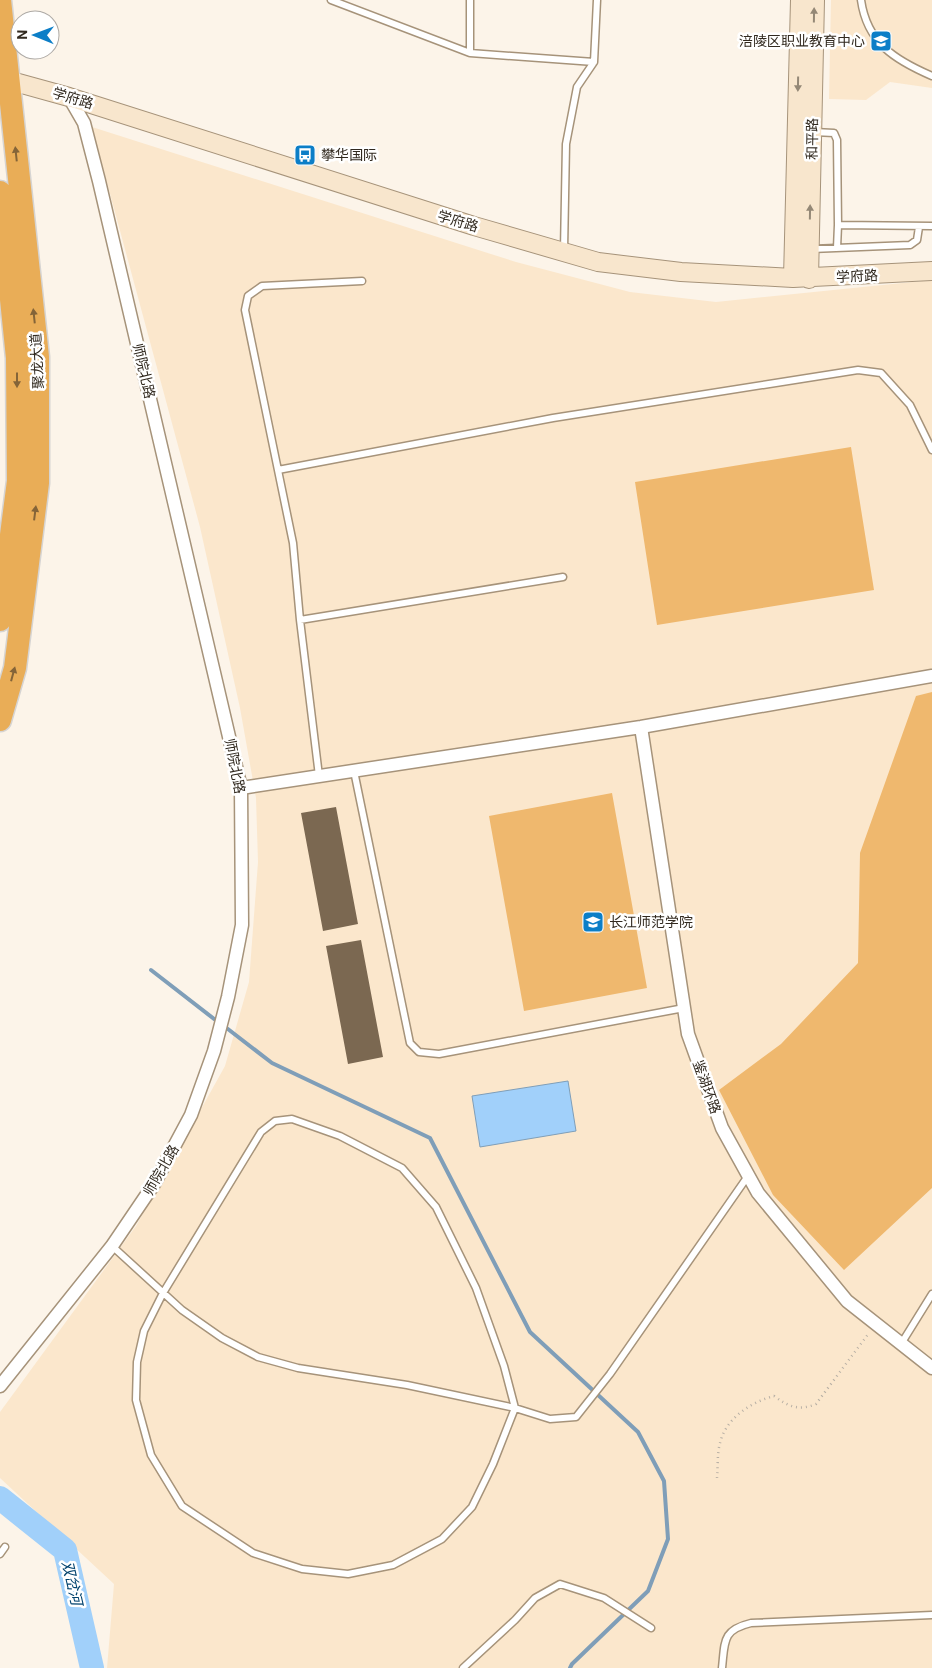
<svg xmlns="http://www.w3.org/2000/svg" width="932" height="1668" font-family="Roboto,'Noto Sans SC',sans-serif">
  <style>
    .built { fill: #fbe7cc }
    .green { fill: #efb86e }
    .water { fill: #a1d0fa; stroke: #7f9eb8 }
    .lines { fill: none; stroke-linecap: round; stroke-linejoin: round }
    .stream { stroke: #7f9eb8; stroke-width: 4 }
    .river { stroke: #a1d0fa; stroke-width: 24 }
    .building { fill: #7b6851 }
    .lane-casing { stroke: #a6937a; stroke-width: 9 }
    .street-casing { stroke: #a6937a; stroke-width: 15 }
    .secondary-casing { stroke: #a6937a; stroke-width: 20 }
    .highway-casing { stroke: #d6d4d2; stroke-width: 25 }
    .path { stroke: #b8b0a5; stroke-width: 2.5; stroke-dasharray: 1 4; stroke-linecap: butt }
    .lane { stroke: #fff; stroke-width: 6 }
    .street { stroke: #fff; stroke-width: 12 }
    .secondary { stroke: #f8e6cd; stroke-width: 18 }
    .highway { stroke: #e9ad57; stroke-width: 22 }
    .oneway { fill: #948876 }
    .oneway2 { fill: #846438 }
    .labels { text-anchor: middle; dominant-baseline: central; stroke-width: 5; stroke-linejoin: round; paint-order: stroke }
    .poi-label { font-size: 14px; fill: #31291f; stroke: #fff; text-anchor: start }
    .street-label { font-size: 14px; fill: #31291f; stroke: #fff }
    .water-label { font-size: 15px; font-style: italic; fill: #00426d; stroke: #fff }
  </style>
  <rect width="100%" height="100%" fill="#fcf4e9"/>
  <path class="built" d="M831,0H932V88L890,82L866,100L829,99Z
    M92,127L516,262L630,292L716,302L932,280V1668H107L114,1584L0,1478V1412L136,1226L225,1066L249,982L258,862L256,798L240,708L200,527Z"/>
  <path class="green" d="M851,447L874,590L657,625L635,482Z
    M932,692V1188L844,1270L773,1195L719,1090L781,1044L858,963L860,853L916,696Z
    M612,793L647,988L524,1011L489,816Z"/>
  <path class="water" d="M568,1081L576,1131L480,1147L472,1096Z"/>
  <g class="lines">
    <path class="stream" d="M151,970L218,1022
      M224,1026L272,1063L430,1138L530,1332L638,1432L664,1481L668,1539L648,1591L572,1664L570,1668"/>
    <path class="river" d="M0,1498L65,1550L92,1668"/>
  </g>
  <path class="building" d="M336,807L358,924L323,931L301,813Z
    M361,940L383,1057L348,1064L326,946Z"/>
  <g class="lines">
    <g class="lane-casing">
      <path id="lane" d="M331,0L470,53L594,62
        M861,0C867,43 895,60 932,76
        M470,53V0
        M814,132L834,133L837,140L838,225L932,226
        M837,248L838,225
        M811,249L910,245L917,240L919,227
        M564,250L566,144L577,87L594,62L597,0
        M278,470L553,418L858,370L881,373L910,405L932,450
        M300,620L563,577
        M354,771L410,1043L419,1052L439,1054L684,1008
        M319,776L300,620L293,543L245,310L248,296L262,286L362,281
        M292,1119L340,1136L402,1168L436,1207L476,1288L504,1366L515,1408L493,1464L472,1507L442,1539L393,1565L348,1574L302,1569L253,1553L182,1506L151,1455L136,1400L137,1362L144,1331L163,1293L261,1132L275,1121Z
        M112,1246L182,1310L222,1338L258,1357L298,1368L407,1385L515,1408L550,1419L576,1417L610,1374L748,1176
        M901,1344L932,1294
        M0,1554L5,1547
        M463,1668L515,1620L535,1598L560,1584L604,1598L651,1628
        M722,1668C725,1641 722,1630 751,1623L932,1615"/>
    </g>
    <g class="street-casing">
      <path id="street" d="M641,727L688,1034L722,1128L758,1193L847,1301L932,1368
        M241,788L641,727L932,676
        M0,1386L112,1246L154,1184L191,1115L214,1051L228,997L242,925L241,788L99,181L84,123L69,97"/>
    </g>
    <g class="secondary-casing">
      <path id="secondary" d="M0,78L69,97L474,226L598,262L681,272L793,278L932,271
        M793,278L800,0
        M809,279L815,0"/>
    </g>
    <g class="highway-casing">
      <path id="highway" d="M0,192L17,358L18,481L0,620
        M0,720L15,668L38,483V357L0,0"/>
    </g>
    <path class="path" d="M717,1478C718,1467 717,1454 720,1443C726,1418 751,1402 774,1396C789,1407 799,1411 816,1404L869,1333"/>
    <use href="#lane" class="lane"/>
    <use href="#street" class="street"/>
    <use href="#secondary" class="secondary"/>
    <use href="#highway" class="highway"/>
  </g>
  <defs><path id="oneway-solid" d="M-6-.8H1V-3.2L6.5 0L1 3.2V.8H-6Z" transform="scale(1.25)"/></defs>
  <g class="oneway">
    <use href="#oneway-solid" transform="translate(814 15) rotate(-89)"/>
    <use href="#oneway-solid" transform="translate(798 84) rotate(91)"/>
    <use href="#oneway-solid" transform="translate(810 212) rotate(-89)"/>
  </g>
  <g class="oneway2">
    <use href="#oneway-solid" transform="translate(16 154) rotate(-96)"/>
    <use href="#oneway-solid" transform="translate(34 316) rotate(-96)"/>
    <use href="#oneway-solid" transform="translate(17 380) rotate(90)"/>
    <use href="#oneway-solid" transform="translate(35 513) rotate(-83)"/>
    <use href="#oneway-solid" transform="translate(13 674) rotate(-75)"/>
  </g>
  <defs>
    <g id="university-square" transform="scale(1.125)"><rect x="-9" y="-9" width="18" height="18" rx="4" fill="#0c7ec7" stroke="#fff"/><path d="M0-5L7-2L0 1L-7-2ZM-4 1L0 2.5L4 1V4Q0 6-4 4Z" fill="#fff"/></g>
    <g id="bus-square" transform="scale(1.125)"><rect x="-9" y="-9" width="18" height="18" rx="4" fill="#0c7ec7" stroke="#fff"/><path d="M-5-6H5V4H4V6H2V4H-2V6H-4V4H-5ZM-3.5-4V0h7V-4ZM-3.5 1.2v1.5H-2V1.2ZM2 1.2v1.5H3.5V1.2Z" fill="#fff"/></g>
  </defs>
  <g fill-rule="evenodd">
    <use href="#university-square" x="881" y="41"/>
    <use href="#bus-square" x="305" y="155"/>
    <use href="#university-square" x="593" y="922"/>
  </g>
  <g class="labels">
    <g class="poi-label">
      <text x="865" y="41" text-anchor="end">涪陵区职业教育中心</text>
      <text x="321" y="155">攀华国际</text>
      <text x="609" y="922">长江师范学院</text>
    </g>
    <g class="street-label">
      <text transform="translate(73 98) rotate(17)">学府路</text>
      <text transform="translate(812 139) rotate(-89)">和平路</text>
      <text transform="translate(458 221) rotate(17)">学府路</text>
      <text transform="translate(857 276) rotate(-3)">学府路</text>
      <text transform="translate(37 361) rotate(-93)">聚龙大道</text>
      <text transform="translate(144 371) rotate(77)">师院北路</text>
      <text transform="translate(235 766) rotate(79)">师院北路</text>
      <text transform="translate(707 1087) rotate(70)">鉴湖环路</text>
      <text transform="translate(161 1170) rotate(-60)">师院北路</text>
    </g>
    <g class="water-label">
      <text transform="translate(72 1583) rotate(77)">双岔河</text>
    </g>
  </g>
  <g transform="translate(35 35) rotate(271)"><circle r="24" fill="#ffffff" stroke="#ada9a5"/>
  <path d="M0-4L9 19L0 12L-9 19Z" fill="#0c7ec7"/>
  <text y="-8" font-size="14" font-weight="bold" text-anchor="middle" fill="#31291f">N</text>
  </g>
</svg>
